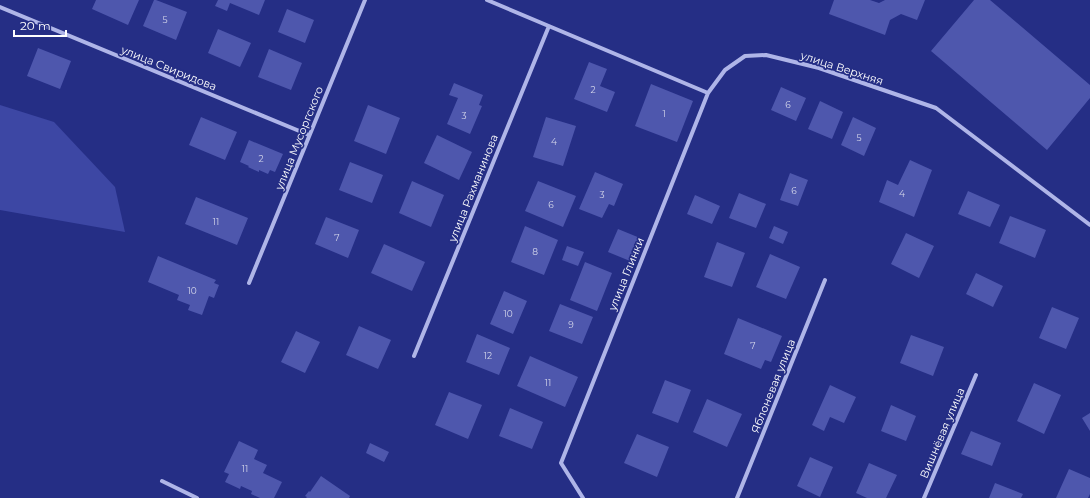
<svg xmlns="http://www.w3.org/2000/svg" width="1090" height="498" font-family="Montserrat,sans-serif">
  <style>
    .green { fill: #3d47a4 }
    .building { fill: #4e57ad }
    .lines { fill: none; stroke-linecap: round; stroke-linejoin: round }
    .street { stroke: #afb5e8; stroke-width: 4 }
    .labels { text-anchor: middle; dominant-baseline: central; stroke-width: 3.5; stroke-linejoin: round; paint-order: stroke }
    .number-label { font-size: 9px; fill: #d3d5ea }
    .street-label { font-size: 11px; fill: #fff; stroke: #252e85 }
  </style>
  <rect width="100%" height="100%" fill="#252e85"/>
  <path class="green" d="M0,105L54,122L115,187L125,232L0,210Z"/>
  <path class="building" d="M96,0H139L128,25L92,9Z
    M154,0H156L187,12L176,40L143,26Z
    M218,0H265L259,15L230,3L227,11L215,6Z
    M834,0H870L879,3L885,0H925L917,20L901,14L890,20L885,35L829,14Z
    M974,0H990L1090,85V98L1047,150L931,51Z
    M287,9L314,20L305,43L278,32Z
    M218,29L251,43L240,67L208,53Z
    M38,48L71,61L60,89L27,76Z
    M269,49L302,63L291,90L258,77Z
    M589,62L607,69L600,86L615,92L607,112L574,99Z
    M454,83L483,95L479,105L482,106L470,134L447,124L458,98L449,95Z
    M651,84L693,101L677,142L635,126Z
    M781,87L806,98L796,121L771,110Z
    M820,101L843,112L832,139L808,129Z
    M368,105L400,118L386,154L354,141Z
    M201,117L237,132L225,160L189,145Z
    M546,117L576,126L563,166L533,157Z
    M853,117L876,128L864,156L841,145Z
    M437,135L472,152L459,180L424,163Z
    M249,140L283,154L275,172L270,170L268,174L259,170V172L248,167L249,166L240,162Z
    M910,160L932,170L914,217L879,202L887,180L898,185Z
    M350,162L383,175L372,203L339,190Z
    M595,172L623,184L614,206L609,204L602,218L579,209Z
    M790,173L808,180L798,206L780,200Z
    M412,181L444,195L431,227L399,213Z
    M538,181L576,196L563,227L525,211Z
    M968,191L1000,205L990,227L958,214Z
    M739,193L766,204L756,228L729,218Z
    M695,195L720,206L712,224L687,214Z
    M196,197L248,218L237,245L185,224Z
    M1010,216L1046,230L1035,258L999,243Z
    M326,217L359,230L348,258L315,244Z
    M525,226L558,240L544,275L511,262Z
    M774,226L788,232L783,244L769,238Z
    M618,229L640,238L630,261L608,252Z
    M906,233L934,246L919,278L891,264Z
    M717,242L745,253L732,287L704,277Z
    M384,244L425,262L412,291L371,273Z
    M567,246L584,252L578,266L562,260Z
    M770,254L800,267L786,299L756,287Z
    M158,256L216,280L214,283L219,285L214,298L209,296L202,315L188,310L190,305L177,300L179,295L148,282Z
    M585,262L612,273L597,311L570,300Z
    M976,273L1003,286L993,307L966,294Z
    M504,291L527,301L513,334L490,324Z
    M560,304L593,317L582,344L549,331Z
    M1052,307L1079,318L1066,349L1039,338Z
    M738,318L782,336L771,362L765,360L761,369L724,354Z
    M359,326L391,340L378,369L346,355Z
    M296,331L320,342L305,373L281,362Z
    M477,334L510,348L499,375L466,362Z
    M911,335L944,347L933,376L900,363Z
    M530,356L578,377L565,407L517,386Z
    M665,380L691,390L678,423L652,413Z
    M1034,383L1061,395L1044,434L1017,421Z
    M830,385L856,397L844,423L830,417L824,431L812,425Z
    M449,392L482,405L468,439L435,425Z
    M707,399L742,414L727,447L693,432Z
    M891,405L916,416L906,441L881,431Z
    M510,408L543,422L532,449L499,436Z
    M1090,413V431L1082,418Z
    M971,431L1001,443L992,466L961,454Z
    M637,434L669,447L657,477L624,463Z
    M239,441L258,450L254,459L267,465L263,473L282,482L274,498H260L251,494L252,491L241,486L240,489L225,482L229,474L224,472Z
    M370,443L389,452L384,462L366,453Z
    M810,457L833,467L820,497L797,486Z
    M869,463L897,475L886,498H867L856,493Z
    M1069,469L1090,478V494L1088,498H1056Z
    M321,476L350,496L349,498H306L307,497L305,496L309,491L310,492Z
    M995,483L1023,494L1021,498H989Z"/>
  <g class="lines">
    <path class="street" d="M487,0L708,93
      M0,7L309,135
      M249,283L365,0
      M414,356L549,26
      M162,481L197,498
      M583,498L561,463L708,93L725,70L745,56L766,55L819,68L936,108L1090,225
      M737,498L825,280
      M924,498L976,375"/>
  </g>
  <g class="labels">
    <g class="number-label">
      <text x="165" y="19">5</text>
      <text x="593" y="89">2</text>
      <text x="788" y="104">6</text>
      <text x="664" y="113">1</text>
      <text x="464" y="115">3</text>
      <text x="859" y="137">5</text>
      <text x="554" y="141">4</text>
      <text x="261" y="158">2</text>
      <text x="794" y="190">6</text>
      <text x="902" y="193">4</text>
      <text x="602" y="194">3</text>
      <text x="551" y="204">6</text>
      <text x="216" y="221">11</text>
      <text x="337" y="237">7</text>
      <text x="535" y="251">8</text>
      <text x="192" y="290">10</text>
      <text x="508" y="313">10</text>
      <text x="571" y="324">9</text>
      <text x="753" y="345">7</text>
      <text x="488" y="355">12</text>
      <text x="548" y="382">11</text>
      <text x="245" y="468">11</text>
    </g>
    <g class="street-label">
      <text transform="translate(169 68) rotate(22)">улица Свиридова</text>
      <text transform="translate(842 68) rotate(18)">улица Верхняя</text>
      <text transform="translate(299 138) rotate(-68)">улица Мусоргского</text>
      <text transform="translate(473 188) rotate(-68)">улица Рахманинова</text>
      <text transform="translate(626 274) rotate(-68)">улица Глинки</text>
      <text transform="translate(773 386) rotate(-68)">Яблоневая улица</text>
      <text transform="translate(942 433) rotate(-67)">Вишнёвая улица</text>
    </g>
  </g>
  <path d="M14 30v6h52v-6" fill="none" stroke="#ffffff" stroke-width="2"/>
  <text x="20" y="30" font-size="12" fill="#ffffff" stroke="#252e85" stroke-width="3" paint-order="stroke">20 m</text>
</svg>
